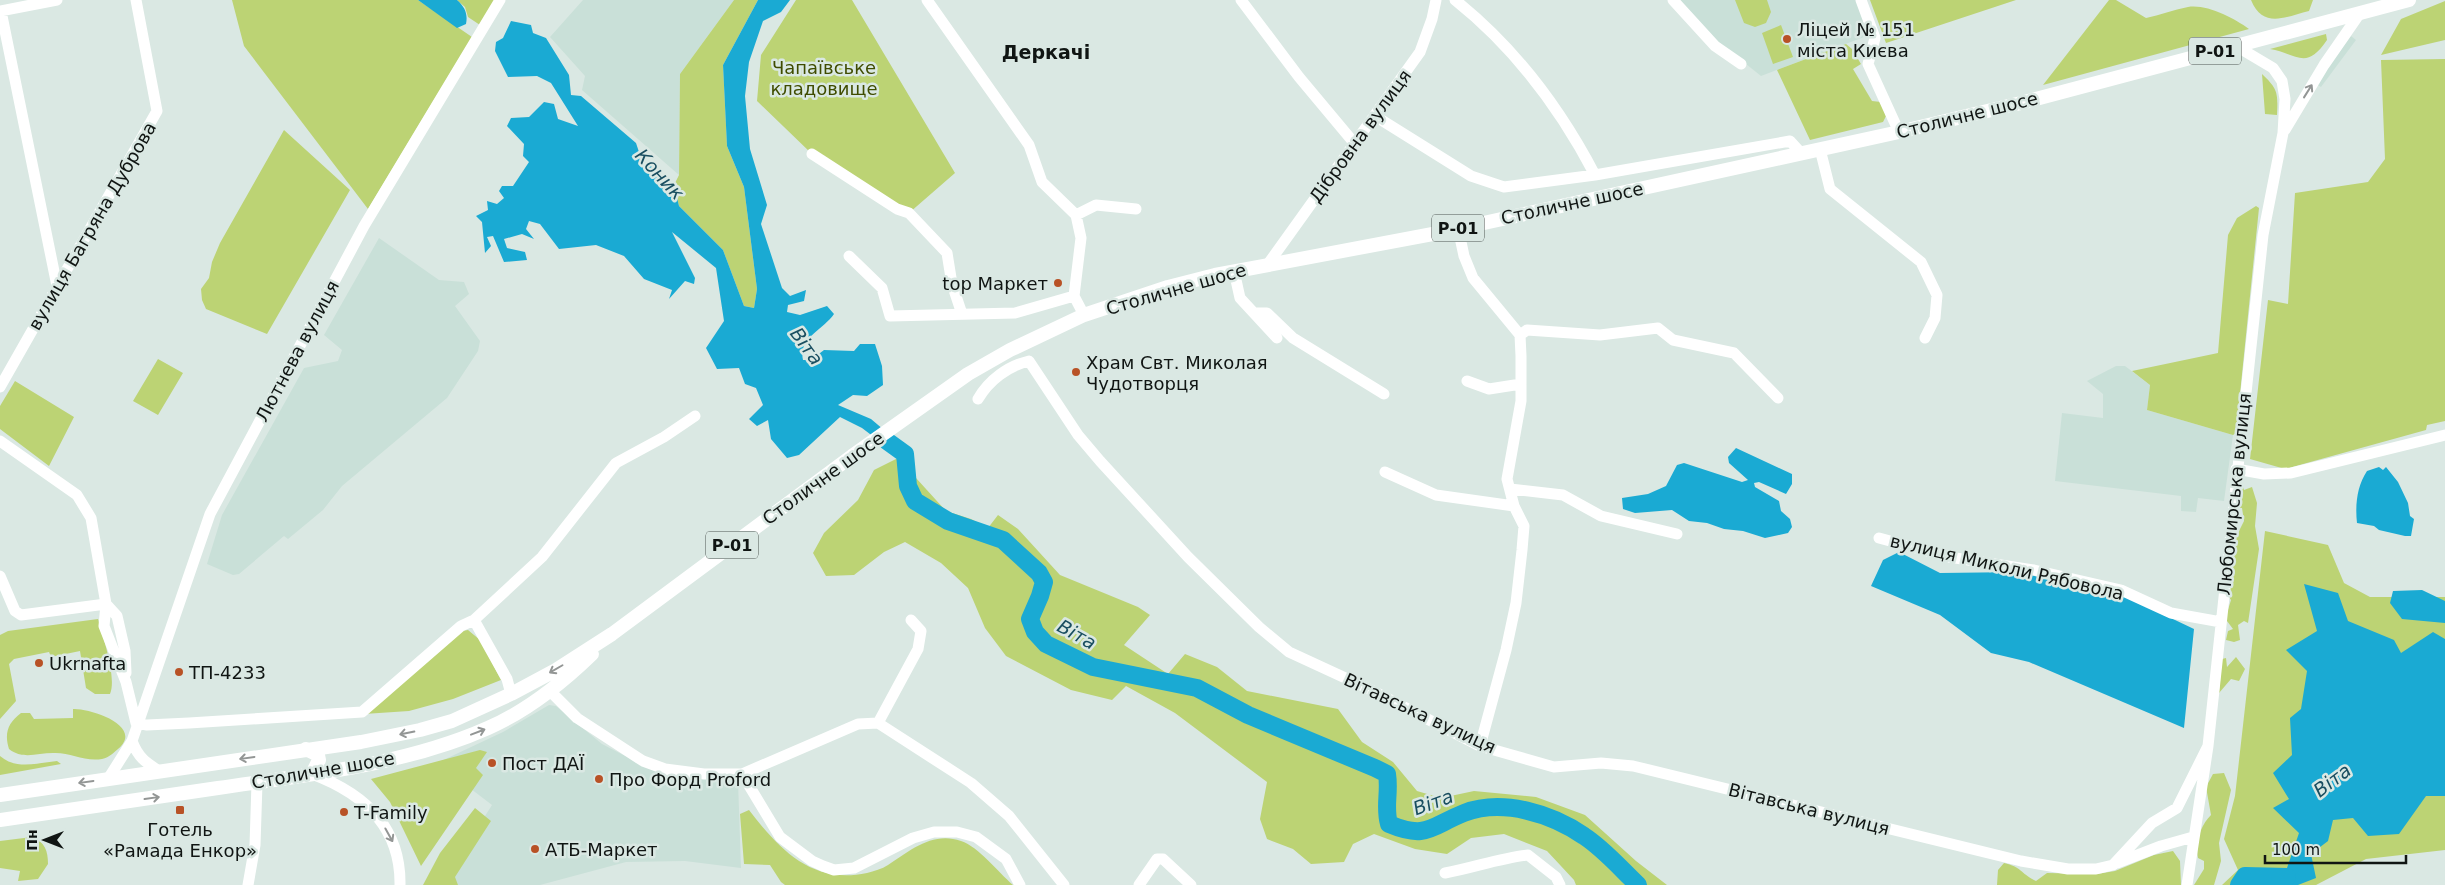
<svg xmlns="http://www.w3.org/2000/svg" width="2445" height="885" font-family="'DejaVu Sans',sans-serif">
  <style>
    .built { fill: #c9e0d8 }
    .green { fill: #bcd374 }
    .water { fill: #1aaad3 }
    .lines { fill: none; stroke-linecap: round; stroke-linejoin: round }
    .river { stroke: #1aaad3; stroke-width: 18 }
    .minor { stroke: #fff; stroke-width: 11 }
    .major { stroke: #fff; stroke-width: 14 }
    .oneway { stroke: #939695 }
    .poi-dot { fill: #b85226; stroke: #dae8e3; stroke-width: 2 }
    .labels { text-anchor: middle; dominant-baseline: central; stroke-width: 5; stroke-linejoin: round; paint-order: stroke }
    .shield { fill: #dae8e3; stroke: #4d5451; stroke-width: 1 }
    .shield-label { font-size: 16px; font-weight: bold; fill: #101513 }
    .poi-label { font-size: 18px; fill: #101513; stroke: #dae8e3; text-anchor: start }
    .park-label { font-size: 18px; fill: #3f4c00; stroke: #dae8e3 }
    .street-label { font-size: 18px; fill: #101513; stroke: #dae8e3 }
    .neighbourhood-label { font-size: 19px; font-weight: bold; fill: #101513; stroke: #dae8e3 }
    .water-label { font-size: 19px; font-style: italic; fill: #194e60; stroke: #dae8e3 }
  </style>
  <rect width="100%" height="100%" fill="#dae8e3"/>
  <path class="built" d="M583,0H734L680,74L679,175L582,90L585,76L550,37Z
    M1679,0H1856L1868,29L1864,37L1761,76L1716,40Z
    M2351,36L2356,40L2321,87L2316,84Z
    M379,238L439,280L464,282L469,294L455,306L480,341L478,351L447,398L342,486L323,510L288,539L284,536L239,574L233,575L207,564L222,515L304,368L338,361L342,350L324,335Z
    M2116,366H2125L2150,385L2147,410L2233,435L2224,501L2198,498L2196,512L2181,511V496L2055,481L2062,413L2103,418V394L2087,381Z
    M549,705L556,706L602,744L664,776L738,781L741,868L685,861L626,862L540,885H441L492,805L437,763L503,732Z"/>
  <path class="green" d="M232,0H418L472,37L368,209L244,46Z
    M457,0H500L483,27L468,17L465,7Z
    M734,0H758L723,65L727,146L744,187L757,289L754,308L744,306L723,250L679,206L674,185L679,175L680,74Z
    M796,0H852L955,173L909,213L812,154L757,101L761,55Z
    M1735,0H1767L1771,12L1766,23L1755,27L1744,23Z
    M1870,0H2016L1886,43Z
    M2109,0H2116L2146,18C2160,15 2173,10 2188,7C2207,4 2234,18 2249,29L2043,85Z
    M2251,0H2313L2309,11C2285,17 2263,29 2251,0Z
    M2445,1V40L2381,55L2401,19Z
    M1781,25L1793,57L1773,64L1762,33Z
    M2326,34L2327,40C2306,71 2298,54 2270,49Z
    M1846,44L1852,49L1861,64L1853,69L1872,101L1881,102L1886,116L1883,122L1810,140L1777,70Z
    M2445,59V421L2427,425L2426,430L2285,469L2250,459L2268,300L2288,304L2295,193L2368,182L2385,159L2381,60Z
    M2262,74C2278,89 2278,93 2277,115L2265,114Z
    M284,130L350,190L267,334L206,309L202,300L201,289L209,278L212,262L220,243Z
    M2256,206L2259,208L2236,433L2233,435L2147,410L2150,385L2132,371L2218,353L2228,235L2237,218Z
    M158,359L183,373L158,415L133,401Z
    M15,381L74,417L49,466L0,429V406Z
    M910,452L916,478L946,511L971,519L988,528L998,515L1018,529L1060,575L1138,607L1150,615L1124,645L1168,674L1185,654L1217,667L1247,691L1338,709L1362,742L1393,762L1417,791L1441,798L1474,791L1536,797L1585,815L1636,861L1667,885H1576L1574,880L1547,851L1504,834L1471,838L1447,854L1415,849L1374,834L1353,844L1344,862L1311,864L1293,849L1267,839L1260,819L1267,782L1175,713L1126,686L1112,700L1071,690L1006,656L985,628L968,588L941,563L905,542L884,552L854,575L826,576L813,553L824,533L858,500L874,470Z
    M2242,483L2244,490L2252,487L2257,503L2255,526L2259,549L2248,623L2244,621L2238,625L2240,640L2234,642L2226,640L2228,631L2233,629L2227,621V613L2231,600L2227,594L2229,581L2235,571L2229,565L2233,543L2244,521L2242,508H2236Z
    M2265,531L2328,545L2344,583L2370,597H2445V850L2366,859L2316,885H2222L2238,870L2224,839L2235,796Z
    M98,619C103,637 117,678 110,694H95L86,688L80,651L51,657L49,652L14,659L9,664L16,701L0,719V635L8,631Z
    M468,630L480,640L501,680L453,699L409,711L364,714L451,633Z
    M2236,657L2245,669L2239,681L2231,679L2219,693L2222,659L2226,658L2227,667Z
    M73,709C90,708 145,726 118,749C113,753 110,757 102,759C84,762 70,752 53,753C37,753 23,760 9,749C4,733 8,723 21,713H30L34,719L73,718Z
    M480,750L487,752L476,768L483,775L421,866L390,802L371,779Z
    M0,756C16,770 37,763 57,761L61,764L0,775Z
    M2224,773L2231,790L2219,843L2221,861L2214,885H2194L2204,869V861L2198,858C2195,843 2200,826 2211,815L2206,787L2213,774Z
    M475,808L491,821L455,877L458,885H423L440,853Z
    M749,810C779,849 812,885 867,873C874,871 882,869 888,865C910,851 932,831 961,841C979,847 998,872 1013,885H785L781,882L770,865L744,864L740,814Z
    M32,837C45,842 48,851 48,864L38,879L18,881L20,871L0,868V841Z
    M2173,851L2180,861L2181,885H1997L1998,870L2004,863C2022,867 2021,874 2036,881L2047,873L2097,874L2115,871L2154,855Z"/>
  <path class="water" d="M418,0H457C465,7 468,14 466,24L457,28Z
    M758,0H790L781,12L763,21L749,62L745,96L750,149L767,205L761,224L782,288L790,296L806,290L804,301L788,305L787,312L800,315L827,306L834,314C823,330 798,338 803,360H811L824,350L854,351L860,344H875L882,366L883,385L867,396L853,395L838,405L871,419L910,452L899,456L862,428L840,417L799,455L787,458L771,439L768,420L757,426L749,419L763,405L756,388L745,384L739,368L717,369L706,348L724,321L716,268L672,232L695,278L694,284L685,281L669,299L672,290L644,279L624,256L596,245L559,249L540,224L529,221L526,229L534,239L522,234L504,239L507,248L525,252L527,260L504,262L493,236L487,237L491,246L485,253L482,222L476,216L488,210L487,201L497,204L504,198L499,191L502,186H513L529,162L523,156L524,144L507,126L511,118L529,117L544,102L554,104L558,119L578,126L551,83L537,76L508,77L495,51L496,42L503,38L511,21L531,25L533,33L546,38L569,75L571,95L581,96L636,143L641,158L674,185L679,206L723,250L744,306L754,308L757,289L744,187L727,146L723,65Z
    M1736,448L1792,474V484L1786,494L1759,482L1754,483L1755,487L1779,501L1781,511L1790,519L1792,527L1788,533L1765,538L1743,531L1724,529L1707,523L1689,521L1672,510L1635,513L1623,509L1622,498L1648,494L1666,486L1677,465L1684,463L1742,482L1748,480L1729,463L1728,457Z
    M2379,467L2383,470L2386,467L2398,482L2408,503L2410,516L2414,519L2411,536H2405L2379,530L2374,526L2357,523C2355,505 2357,486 2367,471Z
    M1899,552L1940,573L2021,572L2102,596L2114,591L2194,629L2184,728L2029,662L1991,653L1940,615L1871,586L1883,560Z
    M2304,584L2338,593L2348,621L2394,640L2401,653L2433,632L2445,639V796H2426L2399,834L2368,836L2353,818L2333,820L2328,841L2311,854L2316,878L2298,885H2263V872L2287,868L2299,833L2273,808L2289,799L2273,773L2292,755L2290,718L2301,709L2307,671L2286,650L2317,631Z
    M2422,590L2445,601V623L2402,619L2390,603L2393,591Z"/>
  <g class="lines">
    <path class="river" d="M887,441L905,454L908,486L915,501L948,521L1003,540L1039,573L1044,582L1040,596L1030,619L1035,632L1046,644L1093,667L1197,688L1248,715L1375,768L1387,774C1390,792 1384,807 1389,824C1427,840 1431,826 1464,813C1503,798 1552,814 1584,836C1604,849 1621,869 1638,885
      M2239,885L2245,876L2287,877"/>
    <path class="minor" d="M927,0L1029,145L1042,182L1076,215L1081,238L1074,296L1084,315
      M1241,0L1299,77L1355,144
      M1455,0C1514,47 1560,108 1595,175
      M1673,0L1715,46L1741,64
      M1861,0L1875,38L1868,64L1899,132
      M0,11L57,0
      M1,11L57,286
      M1375,116L1471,176L1504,187L1595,175L1790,141L1801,153
      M2285,130L2324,65L2360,13
      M1820,149L1830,189L1921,262L1937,295L1935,318L1925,338
      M812,154L897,209L909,213L947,253L952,284L962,314
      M1076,215L1096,205L1136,209
      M1458,228L1464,256L1473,278L1520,335L1521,356V401L1507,479L1514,506L1524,526L1522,550L1516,603L1506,650L1480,746
      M849,256L882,288L890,316L1015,313L1074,296
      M1268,264L1420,52L1432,19L1436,0
      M1234,271L1240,298L1277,338
      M1254,313H1267L1293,338L1384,394
      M1520,335L1527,330L1600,335L1658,328L1673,340L1734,353L1778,398
      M1467,381L1489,389L1521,384
      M0,387L157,111L136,0
      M978,399C989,380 1008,366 1029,361L1078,435L1100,461L1188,557L1259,627L1289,652L1367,688L1480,746L1554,767L1601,763L1633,766L2021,861L2068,869H2096L2113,865L2152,823L2177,808L2208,746
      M0,441L77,495L91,518L106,604L104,626L126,682L136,723L147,725L189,723L362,712L461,626L474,620L542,557L616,463L664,437L695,416
      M2236,469L2264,474L2291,473L2445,435
      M1385,472L1436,495L1514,506
      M1510,489L1563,495L1601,516L1677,534
      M1879,538L1949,557L2034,570L2121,590L2171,613L2221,622
      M0,576L15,611L21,615L106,604
      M106,604L117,616L125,651L126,673
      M474,620L507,679L511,694
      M550,691L577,718L643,761L665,769L704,774H742L858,724L878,723L971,783L1009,816L1064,885
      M878,723L918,649L921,631L911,620
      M132,741C138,757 145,762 159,771
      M312,774C363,793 401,826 400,885
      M742,774L780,837L812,861L823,866L834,870L854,868L913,838L934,832H957L976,837L1006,859L1020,885
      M108,779L132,741L210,514L364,226L500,0
      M2117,863L2161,846L2193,837
      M1445,873C1473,868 1500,858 1528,855L1556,877L1560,885
      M248,885L255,845L257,783
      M1139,885L1157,859H1163L1191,885
      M2187,885L2208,746L2263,235L2283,133L2285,99L2282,81L2273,68L2236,46"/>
    <path class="major" d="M306,749L318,755L319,760L312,774
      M0,795L361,742L420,730L452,721L511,694L556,670L612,634L852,456L968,374L1010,350L1084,315L1168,287L1215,275L1438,233L1899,132L2021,103L2409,0
      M0,820C73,809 145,799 218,788C306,775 405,765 488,728C527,711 561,684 592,654"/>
  </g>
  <defs><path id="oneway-shaft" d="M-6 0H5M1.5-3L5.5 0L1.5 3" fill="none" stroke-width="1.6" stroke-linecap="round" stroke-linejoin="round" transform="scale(1.25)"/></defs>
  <g class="oneway">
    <use href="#oneway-shaft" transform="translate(2308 91) rotate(-58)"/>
    <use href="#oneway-shaft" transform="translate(556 669) rotate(150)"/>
    <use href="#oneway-shaft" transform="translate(478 732) rotate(-21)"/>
    <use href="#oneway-shaft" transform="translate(407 733) rotate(169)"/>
    <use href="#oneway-shaft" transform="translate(247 758) rotate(172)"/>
    <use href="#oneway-shaft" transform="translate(86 782) rotate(172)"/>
    <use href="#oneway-shaft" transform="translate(152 798) rotate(-8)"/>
    <use href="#oneway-shaft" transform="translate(389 835) rotate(61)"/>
  </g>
  <g class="poi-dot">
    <circle cx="1787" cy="39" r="5"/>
    <circle cx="1058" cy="283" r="5"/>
    <circle cx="1076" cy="372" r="5"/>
    <circle cx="39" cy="663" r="5"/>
    <circle cx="179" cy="672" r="5"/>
    <circle cx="492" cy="763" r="5"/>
    <circle cx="599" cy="779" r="5"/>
    <rect x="175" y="805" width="10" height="10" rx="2.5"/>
    <circle cx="344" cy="812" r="5"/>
    <circle cx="535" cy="849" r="5"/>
  </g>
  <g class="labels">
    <g class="shield">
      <rect x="2189" y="37.5" width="52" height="27" rx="4"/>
      <rect x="1432" y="214.5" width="52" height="27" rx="4"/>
      <rect x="706" y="531.5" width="52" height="27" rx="4"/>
    </g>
    <g class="shield-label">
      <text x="2215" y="51">Р-01</text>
      <text x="1458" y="228">Р-01</text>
      <text x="732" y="545">Р-01</text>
    </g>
    <g class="poi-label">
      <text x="1797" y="29">Ліцей № 151<tspan x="1797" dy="21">міста Києва</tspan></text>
      <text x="1048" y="283" text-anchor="end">top Маркет</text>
      <text x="1086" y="362">Храм Свт. Миколая<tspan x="1086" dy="21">Чудотворця</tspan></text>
      <text x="49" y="663">Ukrnafta</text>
      <text x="189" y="672">ТП-4233</text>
      <text x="502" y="763">Пост ДАЇ</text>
      <text x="609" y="779">Про Форд Proford</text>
      <text x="354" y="812">T-Family</text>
      <text x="180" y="829" text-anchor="middle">Готель<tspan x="180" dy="21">«Рамада Енкор»</tspan></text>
      <text x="545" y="849">АТБ-Маркет</text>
    </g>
    <g class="park-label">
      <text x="824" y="67">Чапаївське<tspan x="824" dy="21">кладовище</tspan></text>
    </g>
    <g class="street-label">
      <text transform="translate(1967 115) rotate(-14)">Столичне шосе</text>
      <text transform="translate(1360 136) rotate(-54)">Дібровна вулиця</text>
      <text transform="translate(1572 203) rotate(-12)">Столичне шосе</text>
      <text transform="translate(92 226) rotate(-60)">вулиця Багряна Дуброва</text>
      <text transform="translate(1176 289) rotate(-16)">Столичне шосе</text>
      <text transform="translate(297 351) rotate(-62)">Лютнева вулиця</text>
      <text transform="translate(823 478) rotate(-36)">Столичне шосе</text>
      <text transform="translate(2234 494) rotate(-84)">Любомирська вулиця</text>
      <text transform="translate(2007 567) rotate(13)">вулиця Миколи Рябовола</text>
      <text transform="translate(1420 713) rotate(25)">Вітавська вулиця</text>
      <text transform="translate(323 770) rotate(-10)">Столичне шосе</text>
      <text transform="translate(1809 809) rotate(14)">Вітавська вулиця</text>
    </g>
    <g class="neighbourhood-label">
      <text x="1046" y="52">Деркачі</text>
    </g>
    <g class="water-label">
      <text transform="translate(660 174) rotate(47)">Коник</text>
      <text transform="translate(807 346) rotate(54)">Віта</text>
      <text transform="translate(1077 634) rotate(29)">Віта</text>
      <text transform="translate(2332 780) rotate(-37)">Віта</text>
      <text transform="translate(1433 802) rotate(-20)">Віта</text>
    </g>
  </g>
  <g transform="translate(45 840) rotate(270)" stroke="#dae8e3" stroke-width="4" paint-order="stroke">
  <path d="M0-4L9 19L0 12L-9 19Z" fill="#101513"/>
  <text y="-8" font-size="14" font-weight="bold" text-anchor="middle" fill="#101513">Пн</text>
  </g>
  <path d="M2265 855v8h141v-8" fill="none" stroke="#101513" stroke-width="2.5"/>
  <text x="2272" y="855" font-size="15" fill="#101513" stroke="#dae8e3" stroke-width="4" paint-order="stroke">100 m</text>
</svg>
